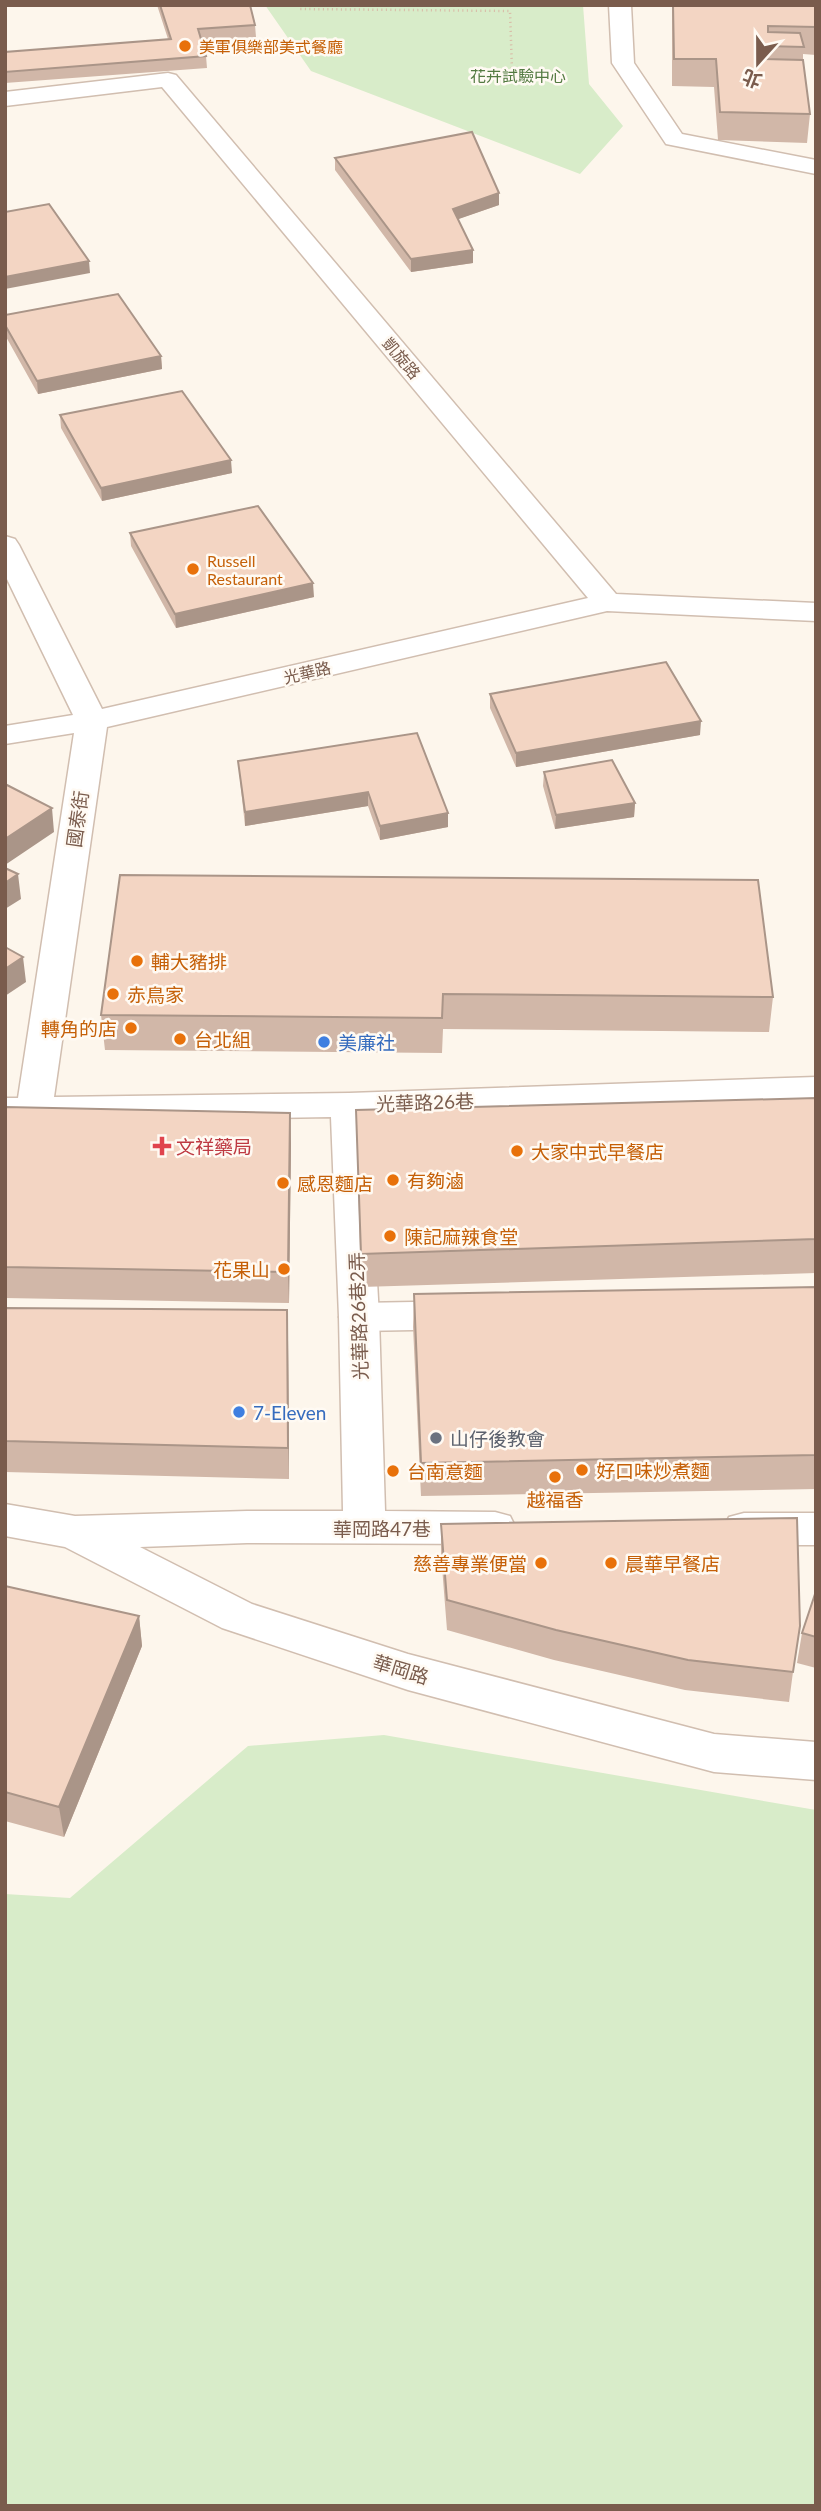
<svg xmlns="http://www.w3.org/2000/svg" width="821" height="2511" font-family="Lato,'Noto Sans TC',sans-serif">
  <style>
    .green { fill: #d8ecc9 }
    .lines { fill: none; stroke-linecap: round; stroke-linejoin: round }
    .lane-casing { stroke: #d1beb0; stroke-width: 3 }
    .street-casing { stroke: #d1beb0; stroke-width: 3 }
    .path { stroke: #d9b8a5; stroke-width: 2.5; stroke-dasharray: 1 3.5; stroke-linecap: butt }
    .lane { fill: #fff; fill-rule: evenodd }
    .street { fill: #fff; fill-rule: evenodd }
    .wall { fill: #d1b7a8 }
    .shaded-wall { fill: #aa9588 }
    .building { fill: #f3d5c3; stroke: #aa9588; stroke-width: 2 }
    .food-dot { fill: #e8710a; stroke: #fffaf3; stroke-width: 2.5 }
    .shop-dot { fill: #3f7fe0; stroke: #fffaf3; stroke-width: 2.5 }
    .health-dot { fill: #e0444e; stroke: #fffaf3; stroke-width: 2.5 }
    .worship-dot { fill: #6b7280; stroke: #fffaf3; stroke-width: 2.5 }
    .labels { text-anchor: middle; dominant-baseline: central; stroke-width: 5; stroke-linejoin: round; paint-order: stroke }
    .far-food-label { font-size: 16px; fill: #c56008; stroke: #fffaf3; text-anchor: start }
    .far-park-label { font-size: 16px; fill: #537a41; stroke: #fffaf3 }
    .far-street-label { font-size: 16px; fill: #7a5c4d; stroke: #fffaf3 }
    .street-label { font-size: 19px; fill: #7a5c4d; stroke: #fffaf3 }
    .food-label { font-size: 19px; fill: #c56008; stroke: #fffaf3; text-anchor: start }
    .shop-label { font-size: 19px; fill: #366cbe; stroke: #fffaf3; text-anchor: start }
    .health-label { font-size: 19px; fill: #be3a42; stroke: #fffaf3; text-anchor: start }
    .worship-label { font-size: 19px; fill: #5b616d; stroke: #fffaf3; text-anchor: start }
  </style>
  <rect width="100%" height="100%" fill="#fdf6ec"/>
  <path class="green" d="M265,5H583L589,84L623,126L580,174L311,71Z
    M384,1735L816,1810V2506H5V1894L70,1898L248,1746Z"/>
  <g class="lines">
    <g class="lane-casing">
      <path id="lane" d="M609,5H631L634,63L682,134L816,160V174L666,144L612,63Z
        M467,1301L481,1305L487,1315L481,1325L467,1329L359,1331L345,1327L339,1317L345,1307L359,1303Z"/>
    </g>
    <g class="street-casing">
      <path id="street" d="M168,73L176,75L616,594L816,603V621L607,611L107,727L54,1097L349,1093L816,1077V1101L368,1117L379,1317L385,1511L495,1512L510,1516L516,1528L510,1540L495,1544L247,1543L140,1547L252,1604L408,1654L714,1734L816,1742V1780L714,1772L408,1690L222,1628L65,1547L5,1536V1504L75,1516L247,1511H343L339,1317L331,1117L5,1122V1098H18L74,733L5,744V726L73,715L5,575V536L15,539L19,545L102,709L588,598L162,87L5,106V92Z
        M744,1513H816V1545H744L729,1541L723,1529L729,1517Z"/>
    </g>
    <path class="path" d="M301,5L300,9L510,11L512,70"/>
    <use href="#lane" class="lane"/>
    <use href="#street" class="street"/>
  </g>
  <path class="wall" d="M157,5H250L255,25L256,37L202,41L206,56L207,68L5,83V52L168,39Z
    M672,5H816V55L803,54V60L810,114L807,143L718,140L714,87L672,86Z
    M335,158L499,205L458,219L473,263L411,272L335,170Z
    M5,315L161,356L162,369L38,394L5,335Z
    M60,415L232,473L102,501L61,428Z
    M130,533L314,597L176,628L131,546Z
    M490,694L700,735L516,767L490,708Z
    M238,761L448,813V827L380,840L368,806L245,826Z
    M544,772L635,803L634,817L555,829L543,786Z
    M120,875L773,997L769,1032L443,1029L442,1053L105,1050L101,1015Z
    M816,1098V1273L361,1287L356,1110Z
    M5,1107L290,1113L291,1144L289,1303L5,1298Z
    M816,1287V1489L421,1496L413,1327L414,1294Z
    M5,1308L287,1310L288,1340L289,1479L5,1472Z
    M441,1524L793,1672L789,1702L685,1690L554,1660L447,1630L441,1554Z
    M5,1586L139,1616L142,1646L64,1837L5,1821Z
    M816,1591V1668L797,1663L802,1633Z"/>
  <path class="shaded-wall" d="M499,193V205L453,221V209Z
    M473,250V263L411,272V259Z
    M89,261L90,273L5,289V277Z
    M161,356L162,369L38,394L37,381Z
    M231,460L232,473L102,501L101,488Z
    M313,583L314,597L176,628L175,614Z
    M701,721L700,735L516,767V753Z
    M368,792V806L245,826V812Z
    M635,803L634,817L555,829L556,815Z
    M52,808L54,832L5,865V839Z
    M448,813V827L380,840V826Z
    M18,874L21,899L5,909V883Z
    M23,957L26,982L5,996V969Z
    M290,1113L291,1144L289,1303L288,1272Z
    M287,1310L288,1340L289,1479L288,1448Z
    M139,1616L142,1646L64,1837L59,1807Z"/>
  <path class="building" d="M160,5H250L255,25L198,29L206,56L5,72V52L171,39Z
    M673,5H816V27L768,26V32L800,33L804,47L765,46V59L803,60L810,114L720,112L716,59H674Z
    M472,132L499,193L453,209L473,250L411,259L335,158Z
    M49,204L89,261L5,277V212Z
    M118,294L161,356L37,381L5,325V315Z
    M182,391L231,460L101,488L60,415Z
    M258,506L313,583L175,614L130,533Z
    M666,662L701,721L516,753L490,694Z
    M417,733L448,813L380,826L368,792L245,812L238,761Z
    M612,760L635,803L556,815L544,772Z
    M5,784L52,808L5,839Z
    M5,868L18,874L5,883Z
    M120,875L758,880L773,997L443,994L442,1018L101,1015Z
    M5,947L23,957L5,969Z
    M816,1098V1239L361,1254L356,1110Z
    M5,1107L290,1113L288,1272L5,1267Z
    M816,1287V1455L421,1463L414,1294Z
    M5,1308L287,1310L288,1448L5,1441Z
    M797,1518L800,1626L793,1672L688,1660L556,1630L447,1600L441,1524Z
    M5,1586L139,1616L59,1807L5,1792Z
    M816,1591V1637L802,1633Z"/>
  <g class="food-dot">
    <circle cx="185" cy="46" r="7"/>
    <circle cx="193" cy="569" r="7"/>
    <circle cx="137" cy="961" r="7"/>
    <circle cx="113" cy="994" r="7"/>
    <circle cx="131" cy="1028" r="7"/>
    <circle cx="180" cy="1039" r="7"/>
    <circle cx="517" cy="1151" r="7"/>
    <circle cx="393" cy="1180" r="7"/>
    <circle cx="283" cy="1183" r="7"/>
    <circle cx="390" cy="1236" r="7"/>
    <circle cx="284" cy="1269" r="7"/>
    <circle cx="582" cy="1470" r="7"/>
    <circle cx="393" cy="1471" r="7"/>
    <circle cx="555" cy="1477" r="7"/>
    <circle cx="541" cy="1563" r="7"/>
    <circle cx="611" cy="1563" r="7"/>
  </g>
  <g class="shop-dot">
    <circle cx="324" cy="1042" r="7"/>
    <circle cx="239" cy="1412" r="7"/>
  </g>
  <path class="health-dot" d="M158.5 1135.5h7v7h7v7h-7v7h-7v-7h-7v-7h7z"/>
  <circle class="worship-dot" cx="436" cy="1438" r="7"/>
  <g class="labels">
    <g class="far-food-label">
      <text x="199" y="46">美軍俱樂部美式餐廳</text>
      <text x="207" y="560">Russell<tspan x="207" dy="18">Restaurant</tspan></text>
    </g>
    <g class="far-park-label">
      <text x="518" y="75">花卉試驗中心</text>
    </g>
    <g class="far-street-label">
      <text transform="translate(402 358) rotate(50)">凱旋路</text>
      <text transform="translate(307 672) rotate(-13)">光華路</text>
    </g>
    <g class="street-label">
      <text transform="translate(77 819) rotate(-82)">國泰街</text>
      <text transform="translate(425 1102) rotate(-2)">光華路26巷</text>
      <text transform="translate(358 1316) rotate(-92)">光華路26巷2弄</text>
      <text x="382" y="1528">華岡路47巷</text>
      <text transform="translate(401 1669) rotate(17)">華岡路</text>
    </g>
    <g class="food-label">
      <text x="151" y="961">輔大豬排</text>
      <text x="127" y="994">赤鳥家</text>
      <text x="117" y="1028" text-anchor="end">轉角的店</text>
      <text x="194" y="1039">台北組</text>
      <text x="531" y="1151">大家中式早餐店</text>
      <text x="407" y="1180">有夠滷</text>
      <text x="297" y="1183">感恩麵店</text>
      <text x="404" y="1236">陳記麻辣食堂</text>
      <text x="270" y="1269" text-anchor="end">花果山</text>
      <text x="596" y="1470">好口味炒煮麵</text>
      <text x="407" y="1471">台南意麵</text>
      <text x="555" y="1499" text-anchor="middle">越福香</text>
      <text x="527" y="1563" text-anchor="end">慈善專業便當</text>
      <text x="625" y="1563">晨華早餐店</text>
    </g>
    <g class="shop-label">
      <text x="338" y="1042">美廉社</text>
      <text x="253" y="1412">7-Eleven</text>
    </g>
    <g class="health-label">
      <text x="176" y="1146">文祥藥局</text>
    </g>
    <g class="worship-label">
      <text x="450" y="1438">山仔後教會</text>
    </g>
  </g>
  <rect width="821" height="2511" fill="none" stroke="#7a5c4d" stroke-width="14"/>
  <g transform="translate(758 63) rotate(201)" stroke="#fffaf3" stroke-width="5" paint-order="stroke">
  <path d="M0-5L12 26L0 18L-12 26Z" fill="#7a5c4d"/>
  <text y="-10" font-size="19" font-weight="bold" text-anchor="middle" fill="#7a5c4d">北</text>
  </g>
</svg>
